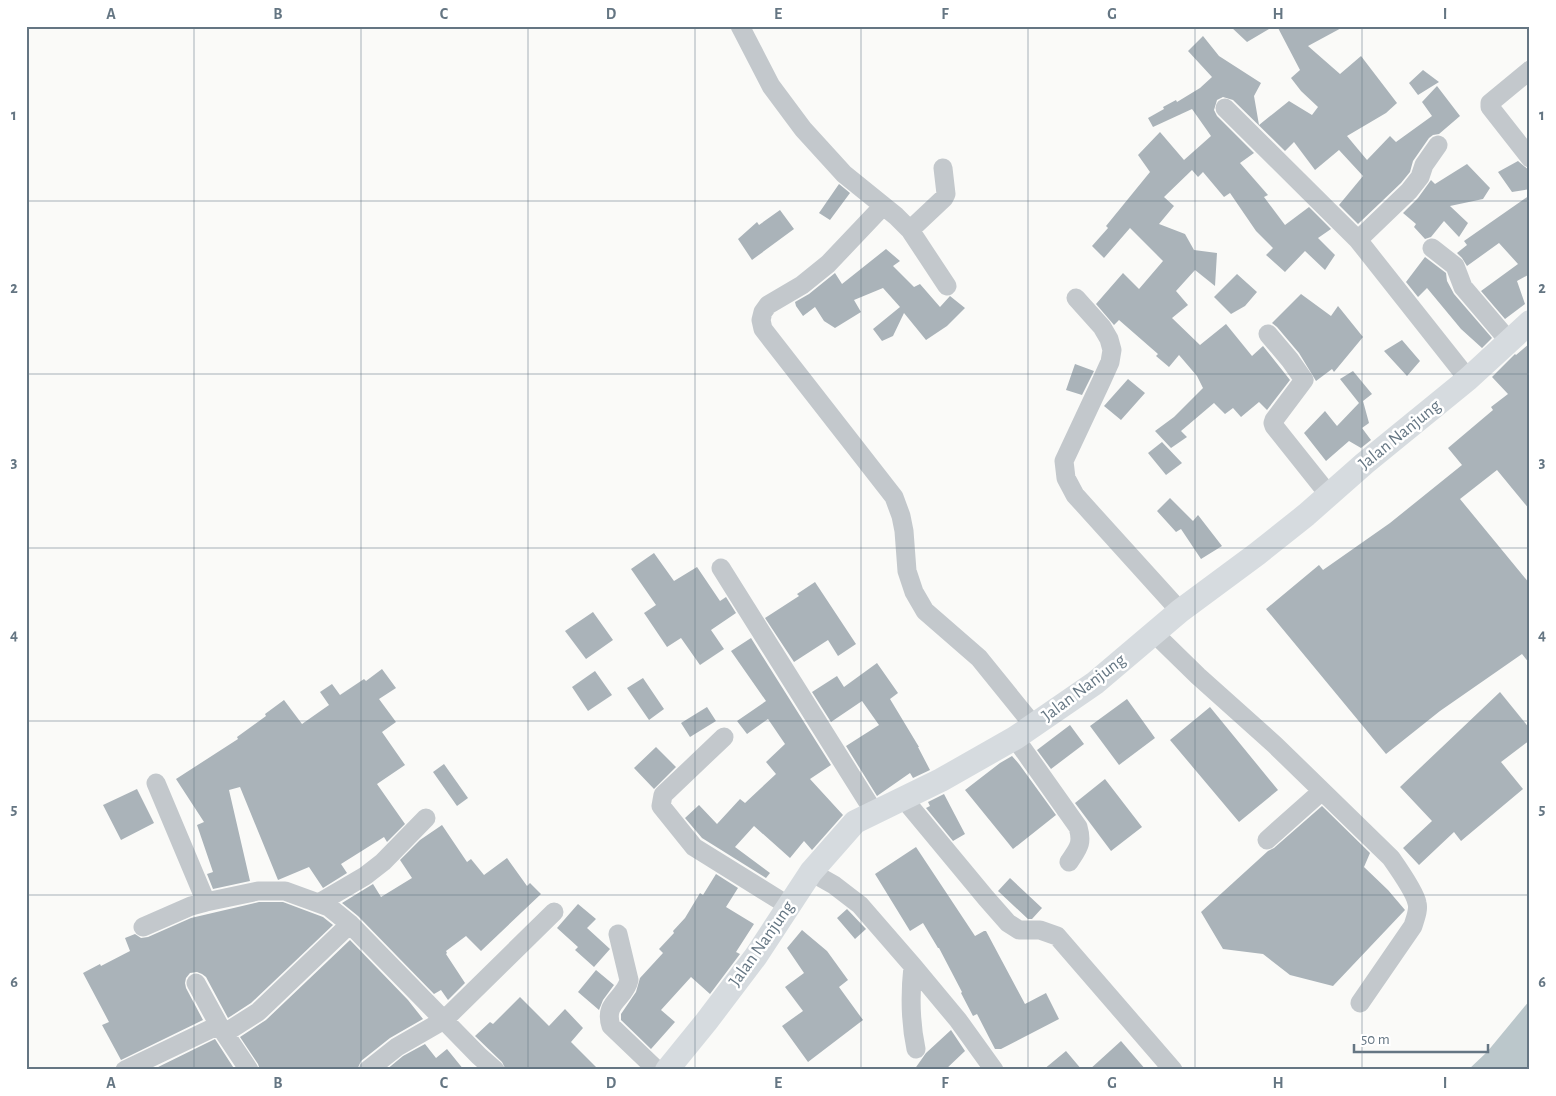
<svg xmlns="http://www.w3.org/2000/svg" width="1556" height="1096" font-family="'Alegreya Sans',sans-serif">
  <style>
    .water { fill: #bbc7cb }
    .building { fill: #aab3b9 }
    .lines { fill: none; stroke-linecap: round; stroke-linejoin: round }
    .minor { stroke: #c3c8cc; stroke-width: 19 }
    .major { stroke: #d6dbdf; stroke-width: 24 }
    .grid { fill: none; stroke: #657683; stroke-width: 1; stroke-opacity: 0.55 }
    .labels { text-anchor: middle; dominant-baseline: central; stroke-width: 5; stroke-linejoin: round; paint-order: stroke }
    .street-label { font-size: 18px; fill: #657683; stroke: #fff }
    .neatline { fill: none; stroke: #657683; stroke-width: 2 }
    .grid-label { font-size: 16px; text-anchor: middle; font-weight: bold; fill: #657683 }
  </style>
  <rect width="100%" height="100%" fill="#fafaf8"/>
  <path class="water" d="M1530,1000V1070H1468L1487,1052Z"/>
  <path class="building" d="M1230,26H1274L1247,42Z
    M1277,26H1345L1308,46L1340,74L1361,56L1397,103L1386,113L1347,136L1367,160L1390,136L1396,142L1432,116L1422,102L1437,86L1460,116L1439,134L1433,135L1429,138L1413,161L1410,172L1401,183L1358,224L1339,205L1363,176L1339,150L1315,170L1294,142L1285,151L1233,100L1223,97L1217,100L1214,110L1217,116L1254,153L1240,163L1268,195L1264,197L1285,225L1309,207L1331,229L1318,238L1335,255L1325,270L1305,251L1285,272L1266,255L1273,248L1256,231L1230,193L1224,197L1203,172L1198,177L1192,170L1164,197L1174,206L1159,224L1185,234L1194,250L1217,253L1215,286L1195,270L1176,291L1188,305L1172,318L1200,345L1226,324L1252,356L1263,346L1290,380L1267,410L1259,402L1241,417L1233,408L1225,414L1214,403L1181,431L1187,437L1171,448L1155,431L1174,417L1203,388L1197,376L1179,355L1169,367L1156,356L1158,354L1119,320L1114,325L1096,304L1123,273L1139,289L1163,261L1130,228L1104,258L1092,246L1108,228L1106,226L1150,172L1138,155L1160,132L1184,160L1211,136L1192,109L1153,127L1148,118L1164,109L1163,107L1176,100L1177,102L1200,88L1212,77L1188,51L1203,36L1219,56L1261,83L1254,96L1259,125L1289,101L1312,115L1318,107L1301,91L1291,78L1300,70Z
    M1423,70L1439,82L1418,95L1409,83Z
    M1518,161L1530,171V189L1512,192L1498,172Z
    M1467,164L1490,188L1483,199L1450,206L1468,223L1459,237L1444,221L1431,237L1425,239L1414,227L1416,224L1403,213L1418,198L1431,180L1435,184Z
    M839,184L850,193L830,220L819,213Z
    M1530,195V277L1528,275L1517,281L1525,304L1505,319L1481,291L1518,264L1499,243L1467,266L1462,258L1457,253L1467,245L1464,241Z
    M780,210L794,229L752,260L738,239L757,222L759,225Z
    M886,249L900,261L893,266L914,287L920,284L940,307L950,296L965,308L947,326L926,340L904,313L893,336L882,341L873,329L900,307L883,288L854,300L861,312L835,328L824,321L815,307L803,316L796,306L795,302L809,294L835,273L842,284Z
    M1425,257L1446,273L1447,281L1454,294L1492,338L1482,348L1461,329L1427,288L1418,297L1406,282Z
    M1237,274L1257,292L1245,306L1231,314L1214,297Z
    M1301,294L1331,316L1338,306L1363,337L1334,372L1332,369L1316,381L1299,353L1277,327L1272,323Z
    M1402,340L1420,361L1407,376L1384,351Z
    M1530,343V510L1497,470L1460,499L1530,584V664L1522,654L1440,711L1386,754L1266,609L1319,565L1323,570L1390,523L1462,465L1448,448L1493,410L1491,407L1508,394L1492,377L1515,354L1516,355Z
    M1075,364L1094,371L1082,395L1066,390Z
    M1353,371L1372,394L1363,401L1369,423L1362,428L1371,440L1361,448L1349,441L1326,461L1304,433L1325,411L1337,426L1359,403L1340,379Z
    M1128,379L1145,393L1121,420L1104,406Z
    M1162,442L1182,463L1166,475L1148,453Z
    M1170,498L1193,521L1198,515L1222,546L1201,559L1181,529L1176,532L1157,511Z
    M654,553L674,581L697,567L720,601L726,597L736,613L711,630L724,649L700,665L681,638L667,647L644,613L656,605L631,569Z
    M815,582L856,644L838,656L828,640L794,662L765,618L799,596L797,594Z
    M593,612L613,640L586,659L565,631Z
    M751,638L831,765L810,779L843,815L812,850L804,841L790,858L754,826L735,847L770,873L766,878L702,838L685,818L699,805L717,824L740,799L745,803L776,774L766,762L785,744L768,719L747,734L737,721L766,701L731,651Z
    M877,663L898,693L890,699L919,747H918L930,770L913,778L910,773L877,796L846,746L879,725L862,701L831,722L812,692L837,676L844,687Z
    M382,669L396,688L379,699L396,722L382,732L405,765L377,784L405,824L387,842L384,837L341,864L347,873L323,888L309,867L278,880L240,787L229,790L250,881L213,889L207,874L213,872L197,825L204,822L176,779L238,739L237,737L266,716L265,714L284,700L302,724L329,705L320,692L332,684L340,695L364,679L366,681Z
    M595,671L612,695L588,711L572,687Z
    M643,678L664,709L649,720L627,688Z
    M1500,692L1530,729V740L1501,762L1523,789L1461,841L1454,832L1419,865L1403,848L1432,821L1400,787Z
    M1127,699L1155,738L1119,765L1090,726Z
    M707,707L716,721L690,737L681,723Z
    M1210,707L1278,790L1239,822L1170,740Z
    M1070,725L1084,744L1051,769L1037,750Z
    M656,747L676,767L654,789L634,768Z
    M1012,756L1019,764L1056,815L1013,849L965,790L1000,763Z
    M444,764L468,798L457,806L433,772Z
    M1105,779L1142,827L1111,851L1075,803Z
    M137,789L154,823L121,840L103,805Z
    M944,794L965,834L953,841L926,808L930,806L928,802Z
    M1322,806L1370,853L1364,867L1388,890L1405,910L1333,986L1290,975L1263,954L1223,949L1201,912L1268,851L1274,848Z
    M442,825L467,862L471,859L484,875L507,858L527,886L530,883L541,894L481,951L466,936L446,951L447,953L446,954L465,983L448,1000L441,990L434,994L358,916L342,903L373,884L381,897L412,878L400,860L420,840Z
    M916,847L975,936L984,931H986L1025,1004L1046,993L1059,1019L1001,1049H995L977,1014L973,1016L961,993L962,992L939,948H938L923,923L910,931L875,874Z
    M716,874L738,888L726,907L754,924L736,952L740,954L710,994L691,977L661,1010L675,1022L651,1049L621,1020V1014L636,992L640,978L663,953L659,949L674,933L673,931L685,918L700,893L703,895Z
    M1010,878L1042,908L1032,919H1028L998,891Z
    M259,902H283L323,917L333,925L251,1003L228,1018L206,977L202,974L197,972L190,973L186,978L185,983L186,988L203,1020L121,1060L102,1025L109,1022L83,973L100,964L101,966L130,951L125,938L135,934L141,938L148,937L191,918Z
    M578,904L596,919L587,928L610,949L594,967L575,950L578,947L557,928Z
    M847,909L866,929L855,939L837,918Z
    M802,930L827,951L848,980L839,987L863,1020L808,1062L782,1026L803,1011L785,987L804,973L787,948Z
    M350,940L408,1000L423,1019L390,1038L361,1061L357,1070H260L258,1064L240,1037L266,1020Z
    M596,970L614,985L603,1000L599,1010L578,992Z
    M520,997L549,1026L565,1009L583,1028L571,1042L599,1070H506L502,1062L475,1036L490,1022L493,1024Z
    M951,1030L965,1051L945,1070H914L926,1053Z
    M215,1039L235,1070H152Z
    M1121,1041L1146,1070H1089Z
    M425,1044L436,1058L447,1049L464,1070H386L403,1056Z
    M1066,1051L1082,1070H1043Z"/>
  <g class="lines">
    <path class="minor" d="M740,26L771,86L803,129L844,174L896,216L910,230L947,286
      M1530,70L1490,103V107L1530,158
      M1225,108L1358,240L1468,379
      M883,206L828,264L802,285L768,305L763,312L761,320L763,329L894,497L901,516L904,531L907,571L914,592L925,611L979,658L1034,726
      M910,230L944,198L946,194L943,168
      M1358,240L1409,191L1420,177L1424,165L1438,145
      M1432,248L1455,266L1463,287L1509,341
      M1076,298L1102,327L1109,339L1112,350L1110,362L1101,382L1064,461L1066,478L1075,495L1180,611
      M1268,334L1290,360L1304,380L1274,420L1273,423L1274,426L1329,495
      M721,568L874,812
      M1155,634L1198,676L1275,745L1391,858C1398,868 1415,892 1417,903C1419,910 1415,919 1413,926L1360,1003
      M724,737L663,795L661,806L694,847L789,906
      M1015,738L1078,827C1083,844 1078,848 1069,862
      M156,783L206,902L258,891H285L329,907L350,924L479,1056L495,1070
      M903,798L986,898L1008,923L1019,930H1040L1057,936L1173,1070
      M1267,840L1322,791
      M811,872L834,885L860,905L913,966L958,1020L994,1070
      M319,903L365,876L383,862L426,818
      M143,927L191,906L206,902
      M618,934L629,980C625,999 603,1002 611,1026L657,1070
      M913,966C910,994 910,1021 916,1049
      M196,983L219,1025L249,1070
      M225,1033L258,1012L350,924
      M125,1070L219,1025
      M368,1070L397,1047L444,1020L554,912"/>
    <path class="major" d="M667,1070L706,1022L756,956L811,872L855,822L941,780L1015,738L1095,683L1180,611L1257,554L1306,515L1365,463L1468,379L1530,322"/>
  </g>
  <path class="grid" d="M194,26V1070M361,26V1070M528,26V1070M695,26V1070M861,26V1070M1028,26V1070M1195,26V1070M1362,26V1070M26,201H1530M26,374H1530M26,548H1530M26,721H1530M26,895H1530"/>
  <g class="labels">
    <g class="street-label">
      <text transform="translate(1400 435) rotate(-39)">Jalan Nanjung</text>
      <text transform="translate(1084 688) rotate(-37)">Jalan Nanjung</text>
      <text transform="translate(762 944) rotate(-55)">Jalan Nanjung</text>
    </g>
  </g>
  <rect width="1556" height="1096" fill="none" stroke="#ffffff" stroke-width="55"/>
  <path d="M1354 1044v8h134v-8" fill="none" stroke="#657683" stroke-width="2.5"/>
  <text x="1361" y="1044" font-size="15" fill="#657683" stroke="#ffffff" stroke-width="4" paint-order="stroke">50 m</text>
  <rect x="28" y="28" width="1500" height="1040" class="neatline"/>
  <g class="grid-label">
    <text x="111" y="19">A</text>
    <text x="278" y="19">B</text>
    <text x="444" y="19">C</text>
    <text x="611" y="19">D</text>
    <text x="778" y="19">E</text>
    <text x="945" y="19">F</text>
    <text x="1112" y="19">G</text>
    <text x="1278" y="19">H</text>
    <text x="1445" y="19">I</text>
    <text x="14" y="120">1</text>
    <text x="1542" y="120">1</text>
    <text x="14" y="293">2</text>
    <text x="1542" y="293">2</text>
    <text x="14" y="467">3</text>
    <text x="1542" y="467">3</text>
    <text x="14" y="640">4</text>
    <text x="1542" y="640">4</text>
    <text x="14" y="814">5</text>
    <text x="1542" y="814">5</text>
    <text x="14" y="987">6</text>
    <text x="1542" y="987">6</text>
    <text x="111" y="1088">A</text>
    <text x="278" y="1088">B</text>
    <text x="444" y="1088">C</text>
    <text x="611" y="1088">D</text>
    <text x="778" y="1088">E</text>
    <text x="945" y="1088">F</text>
    <text x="1112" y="1088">G</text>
    <text x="1278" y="1088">H</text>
    <text x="1445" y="1088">I</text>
  </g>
</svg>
